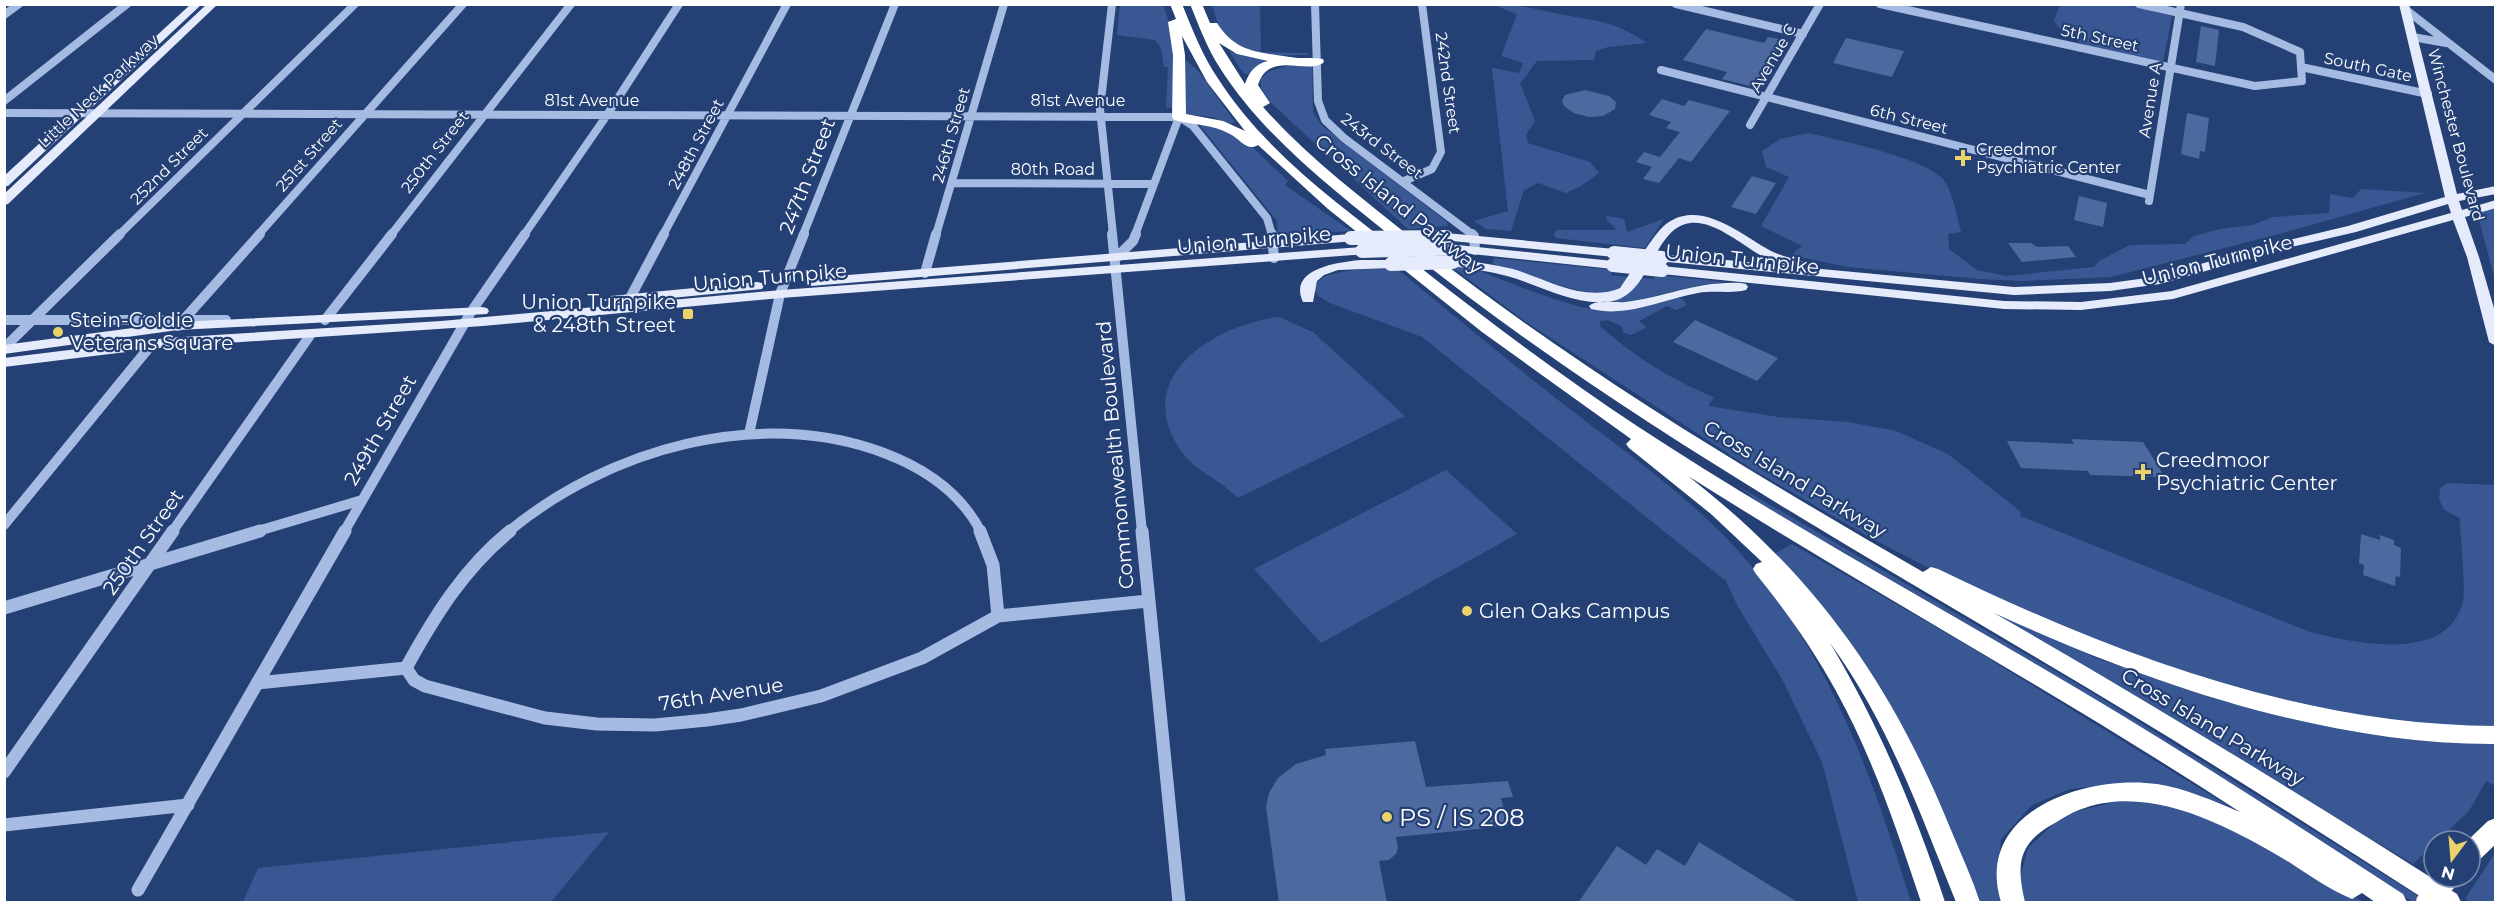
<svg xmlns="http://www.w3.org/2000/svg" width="2500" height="907" font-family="Montserrat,sans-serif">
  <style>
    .green { fill: #395893 }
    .building { fill: #4e699f }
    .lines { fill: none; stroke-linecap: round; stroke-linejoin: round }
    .minor-far2 { stroke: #a6bbe2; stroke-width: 8 }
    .minor-far1 { stroke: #a6bbe2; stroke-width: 10 }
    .minor { stroke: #a6bbe2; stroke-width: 13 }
    .major { fill: #e5ebfb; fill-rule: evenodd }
    .highway { fill: #fff; fill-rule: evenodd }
    .major-bridge { stroke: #e5ebfb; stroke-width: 14 }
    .highway-bridge { stroke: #fff; stroke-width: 22 }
    .poi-dot { fill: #ebd36b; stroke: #254075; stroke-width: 2 }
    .labels { text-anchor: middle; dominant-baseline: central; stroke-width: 4.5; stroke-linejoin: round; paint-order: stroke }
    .far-street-label { font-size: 16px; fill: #fff; stroke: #254075 }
    .far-poi-label { font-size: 16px; fill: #fff; stroke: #254075; text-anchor: start }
    .street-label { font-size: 20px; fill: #fff; stroke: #254075 }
    .poi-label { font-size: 20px; fill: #fff; stroke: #254075; text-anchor: start }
    .near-poi-label { font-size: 24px; fill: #fff; stroke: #254075; text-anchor: start }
  </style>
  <rect width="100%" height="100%" fill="#254075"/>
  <path class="green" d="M2062,4L2126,5L2172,16L2163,62C2133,56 2068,51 2054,20L2059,7Z
    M1120,5H1163L1173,33L1175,107L1166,108L1168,67H1164L1161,48L1155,40L1117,35Z
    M1212,5H1260L1261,52L1309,53L1307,55C1281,55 1237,59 1222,32C1217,24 1215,13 1212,5Z
    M1494,5C1515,4 1533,8 1554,13C1594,21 1611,19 1647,43L1608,47L1596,51L1594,60L1537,61C1530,68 1528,76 1520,83L1535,121L1526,135L1528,143L1590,162L1599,173L1581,186L1566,193L1538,183L1524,190L1511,231L1486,229L1474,221L1508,211L1492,68L1519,73L1523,63L1501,56L1517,14Z
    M1229,51L1245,56L1272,60L1248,74H1244Z
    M1187,61L1198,71L1235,122L1229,125L1213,117L1184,114L1181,62Z
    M1290,65L1312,66L1313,112L1321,125L1447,222L1448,226L1408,229L1270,102L1261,88V79L1268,72Z
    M1198,123L1220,126L1249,144L1288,181L1285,185L1351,231L1278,235L1277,221Z
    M1809,133C1837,140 1933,159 1946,183C1954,198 1957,216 1961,232L1948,234L1949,249L1977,270L2006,276L2094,267L2099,261L2130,245L2185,244L2194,236L2220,229L2253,225L2273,217L2329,213L2330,194L2353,198L2361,189L2425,193L2279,234L2111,277L2021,281L1980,279L1847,267L1791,255L1802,246L1761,226L1789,177L1766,167L1762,151L1780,139Z
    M2495,208V280L2477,212Z
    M1607,216L1624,219L1627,232L1664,219L1645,248L1556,238L1554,234L1557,230H1617L1606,219Z
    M1494,258L1612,270L1611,275L1627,277C1624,282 1621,287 1615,290C1590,302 1522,271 1493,264Z
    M1451,266L1469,267C1508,281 1568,309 1607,311C1631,312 1653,304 1675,297L1682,299L1687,305L1676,310L1667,306L1639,321L1647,327L1631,335L1624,333L1621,326L1608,320L1600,321V326C1632,355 1673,381 1714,397L1708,406L1778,417L1848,422L1896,431L1948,454L2021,512L2020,516L2310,632C2354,643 2449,664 2463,601C2466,583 2460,538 2460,518L2444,510L2439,499L2440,489L2447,483L2495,485V726L2407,725L2284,703L2118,652L1981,595L1869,537L1752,469L1526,322Z
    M1396,268C1450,312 1503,357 1558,400C1626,453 1698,501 1753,568C1834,667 1874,782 1911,902H1858L1822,762L1782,679L1737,605L1726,581L1422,337L1330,303L1318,296L1315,290C1315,289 1318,281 1319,281C1330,268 1379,269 1396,268Z
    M1656,275L1725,282C1712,284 1699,285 1687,288C1656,295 1625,306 1593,302L1615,299L1628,294L1641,278L1654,279Z
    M1279,317L1313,332L1405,416L1238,498C1221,480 1195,471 1181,451C1130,377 1214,325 1279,317Z
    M1446,470L1517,534L1321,643L1254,569Z
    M1738,486L2091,692L2428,902H2413L2089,696L1761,504Z
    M1792,544L1960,641L2243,815L2126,783L2070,789L2032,805L2001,839L1997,883L2003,902H1979L1935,798L1774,554Z
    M1973,599L2098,659L2226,701L2310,723L2420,740L2495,744V786L2486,781L2469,811L2437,841H2434V844L2413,864L2069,657L1973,602Z
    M2122,800L2191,808L2256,838L2363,902H2023L2017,889L2028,848L2063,815Z
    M609,832L551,902H243L258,868Z
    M2495,853V902H2471L2465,899Z"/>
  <path class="building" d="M2201,26L2219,30L2215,66L2196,62Z
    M1706,29L1764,43L1768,37L1784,40L1754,87L1722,79L1727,72L1683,60Z
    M1846,38L1904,51L1892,77L1833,63Z
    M1585,90L1609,96L1616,102L1615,109L1603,116L1589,117L1574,113L1564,106L1562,101L1565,95Z
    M1662,99L1684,106L1689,100L1730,111L1691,162L1679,158L1659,183L1643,179L1652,167L1636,162L1644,152L1660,157L1680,132L1666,128L1671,122L1649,115Z
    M2187,113L2209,118L2205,152L2200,151L2199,159L2181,154Z
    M1752,176L1776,183L1756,214L1731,207Z
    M2079,196L2107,203L2103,227L2074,220Z
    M2008,243H2031L2037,247L2068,246L2076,257L2022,262Z
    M1695,320L1778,358L1757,381L1673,342Z
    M2071,439L2143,442L2165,477L2090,475L2088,471L2021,468L2007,441L2074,444Z
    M2361,534L2380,540V535L2394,540V545L2401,548L2400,577L2396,576L2395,586L2363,575L2364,565L2359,563Z
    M1415,741L1426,787L1508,781L1513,797L1501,798L1508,826L1396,837L1398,848L1396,854L1389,860L1379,861L1387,903H1279L1266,807L1269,793L1278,778L1296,764L1326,755L1325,749Z
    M1699,842L1799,903H1578L1617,846L1646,865L1657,849L1685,866Z"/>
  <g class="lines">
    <path class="minor-far2" d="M1112,4L1100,109L1113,235
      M1315,4L1318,101L1325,120L1344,138L1473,235
      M1676,4L1803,34
      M1880,4L2255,86L2302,81L2300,52L2243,27L2139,4
      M2405,9L2496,80
      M4,15L19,4
      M2413,37L2446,43
      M2301,67L2428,94
      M1661,70L2150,195
      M4,101L127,4
      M4,113L1179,117L1193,126L1267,218L1272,235
      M1750,125L1820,4
      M1404,181L1432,169L1441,152L1422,4
      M953,183L1153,184
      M2149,201L2181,4
      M119,235L355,4
      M258,235L463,4
      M391,235L571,4
      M524,235L607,115L679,4
      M663,235L787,4
      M803,235L895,4
      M936,235L1004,4
      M1135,235L1179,117"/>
    <path class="minor-far1" d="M1112,234L1142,532
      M1272,234L1274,258
      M1472,234L1474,236L1475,250
      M1116,258L1133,241L1136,234
      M925,273L936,234
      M630,298L664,234
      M4,320H226
      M325,320L392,234
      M178,326L260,234
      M4,348L120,234
      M749,434L780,294L804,234
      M4,525L152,344
      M172,532L311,334
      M255,532L362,500
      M344,532L471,312L525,234
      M508,532C608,449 759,406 884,453C924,468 961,493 981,532"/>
    <path class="minor" d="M980,531L993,565L998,616
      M1142,531L1179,902
      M4,608L260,531
      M406,668C434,617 464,568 510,531
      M257,683L406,668L414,680L425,686L545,718L597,724L655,725L707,720L741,715L821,696L922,658L998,616L1148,601
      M4,772L173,531
      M4,825L188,805
      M138,890L345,531"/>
    <path class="major" d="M191,4H202L8,186H4V176Z
      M207,4H218L8,204L4,205V194Z
      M2399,4H2409L2457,194L2496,186V194L2459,201L2462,210L2496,200V208L2465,217L2479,257L2496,315V346L2489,342L2467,257L2453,220L2173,299L2081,310L2004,309L1662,274L1656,270L1662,266L2004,301L2081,302L2172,291L2451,213L2448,204L2356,232L2279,250L2160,284L2110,291L2014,295L1657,261L1656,258L1662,254L1790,266C1780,263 1770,260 1760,255C1737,242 1701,208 1674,230C1651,249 1645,294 1613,301C1578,308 1540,285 1507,276C1489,271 1471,269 1453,266L1447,262L1453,258C1473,262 1493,264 1513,269C1546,279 1586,303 1620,288C1630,274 1654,233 1666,224C1701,198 1741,235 1771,251C1781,256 1791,258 1802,261L1803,264L1800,267L2014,287L2110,283L2154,277L2272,244L2348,226L2445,197Z
      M1446,233L1614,249L1620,253L1614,257L1442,240L1440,237Z
      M1351,234L1357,238L1355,241L811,286L804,282L811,278Z
      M1448,244L1613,261L1619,265L1613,269L1444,251L1442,248L1444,245Z
      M1362,247L1367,248L1368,251L1367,254L781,298L483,326L167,347L4,367V358L167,338L441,321L781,290Z
      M1361,260H1391L1397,264L1391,268L1338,270L1324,275L1317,281L1313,302H1303C1287,268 1340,262 1361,260Z
      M757,282L762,283L764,286L762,289L611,304L604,300L611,296Z
      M1741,283L1746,284L1748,287L1746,290C1731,294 1714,290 1698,293C1663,299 1628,318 1591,309L1589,306C1597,299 1615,303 1625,302C1666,297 1697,281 1741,283Z
      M482,307L487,308L489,311L487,314L178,330L4,354V345L178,322Z"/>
    <path class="highway" d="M1170,4H1182C1193,31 1203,57 1219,80C1270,159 1354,215 1426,272C1495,326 1564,378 1637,426C1768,512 1904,587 2039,666C2163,738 2283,816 2403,894L2407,902H2375L2362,893L2352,899C2330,890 2309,875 2289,862C2230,827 2149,782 2079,810C2071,813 2063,818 2055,823C2018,843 2016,864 2025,902H2001C1973,811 2086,774 2157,784C2185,788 2213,801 2240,812C2059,694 1870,591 1688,476C1815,575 1891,682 1951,830C1961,854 1972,878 1980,902H1956C1919,811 1889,724 1830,643C1879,725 1915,811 1945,902H1921C1897,830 1873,758 1836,691C1813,649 1786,611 1756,574L1753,569L1756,564L1762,562L1711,514L1629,448L1626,444L1631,439L1482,332L1328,209L1258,145C1247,152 1240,139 1230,134C1212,124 1193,125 1174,120L1172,117L1173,55L1168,22L1176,19ZM1182,36L1207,82L1245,131L1223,121L1186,114L1185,55Z
      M1190,4H1202L1210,23H1217C1236,53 1259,52 1290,57C1300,59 1312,57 1323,59L1324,62C1309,76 1269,49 1258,85L1270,103L1263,107C1307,157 1362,198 1413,239C1572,366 1747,470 1923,572L1931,567L1938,569C2110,652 2301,726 2496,726V744C2326,745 2147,683 1994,613C2151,703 2305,797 2457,894L2461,902H2429C2303,821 2176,740 2047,664C1827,533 1603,407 1403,246C1338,193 1265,139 1220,68C1207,48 1199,26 1190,4ZM1219,43L1237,54L1268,61C1255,64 1249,72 1245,84Z
      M2496,818V844L2478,861L2470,865V841H2467L2488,821Z"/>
    <path class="major-bridge" d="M1351,238L1446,237
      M1362,251L1448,248
      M1614,253L1662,258
      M1391,264L1453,262
      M1613,265L1662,270"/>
    <path class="highway-bridge" d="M2427,902L2449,877"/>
  </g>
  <g class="poi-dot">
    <path d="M1960 149h6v6h6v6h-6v6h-6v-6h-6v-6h6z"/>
    <rect x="682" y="308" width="12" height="12" rx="3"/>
    <circle cx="58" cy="332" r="6"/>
    <path d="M2140 463h6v6h6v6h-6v6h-6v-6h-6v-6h6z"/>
    <circle cx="1467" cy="611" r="6"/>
    <circle cx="1387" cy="817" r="6"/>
  </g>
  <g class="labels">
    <g class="far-street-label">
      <text transform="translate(2100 38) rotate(12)">5th Street</text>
      <text transform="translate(1773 58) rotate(-60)">Avenue C</text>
      <text transform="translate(2368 67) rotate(12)">South Gate</text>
      <text transform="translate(1448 83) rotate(82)">242nd Street</text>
      <text transform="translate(98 91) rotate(-43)">Little Neck Parkway</text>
      <text x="592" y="100">81st Avenue</text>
      <text x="1078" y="100">81st Avenue</text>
      <text transform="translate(2150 100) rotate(-81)">Avenue A</text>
      <text transform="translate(1909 119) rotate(14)">6th Street</text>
      <text transform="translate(951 135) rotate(-74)">246th Street</text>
      <text transform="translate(2456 135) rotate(75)">Winchester Boulevard</text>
      <text transform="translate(696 144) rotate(-62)">248th Street</text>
      <text transform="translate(1382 146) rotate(37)">243rd Street</text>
      <text transform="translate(435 152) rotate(-52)">250th Street</text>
      <text transform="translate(309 155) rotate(-49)">251st Street</text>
      <text transform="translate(169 166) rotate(-45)">252nd Street</text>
      <text x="1053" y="169">80th Road</text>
    </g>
    <g class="far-poi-label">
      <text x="1976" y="149">Creedmor<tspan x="1976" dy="18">Psychiatric Center</tspan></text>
    </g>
    <g class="street-label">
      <text transform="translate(807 176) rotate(-69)">247th Street</text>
      <text transform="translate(1399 204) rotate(39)">Cross Island Parkway</text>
      <text transform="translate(1254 240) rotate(-5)">Union Turnpike</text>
      <text transform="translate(1742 259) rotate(6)">Union Turnpike</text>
      <text transform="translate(2217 260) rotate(-14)">Union Turnpike</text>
      <text transform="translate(770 277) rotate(-5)">Union Turnpike</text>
      <text transform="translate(380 430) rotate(-60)">249th Street</text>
      <text transform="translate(1115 455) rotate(-95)">Commonwealth Boulevard</text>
      <text transform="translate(1795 479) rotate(31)">Cross Island Parkway</text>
      <text transform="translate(143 542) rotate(-55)">250th Street</text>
      <text transform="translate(721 694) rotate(-9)">76th Avenue</text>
      <text transform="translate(2213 727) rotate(31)">Cross Island Parkway</text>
    </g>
    <g class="poi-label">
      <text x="676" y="302" text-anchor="end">Union Turnpike<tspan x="676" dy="23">&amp; 248th Street</tspan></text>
      <text x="70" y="320">Stein-Goldie<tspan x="70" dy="23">Veterans Square</tspan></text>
      <text x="2156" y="460">Creedmoor<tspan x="2156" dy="23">Psychiatric Center</tspan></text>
      <text x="1479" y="611">Glen Oaks Campus</text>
    </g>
    <g class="near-poi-label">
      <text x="1399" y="817">PS / IS 208</text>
    </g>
  </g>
  <rect width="2500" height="907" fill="none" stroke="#ffffff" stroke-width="12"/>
  <g transform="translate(2452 859) rotate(196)"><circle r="28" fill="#254075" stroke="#7c8cac" stroke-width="1.5"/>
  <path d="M0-4.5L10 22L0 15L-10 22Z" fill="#ebd36b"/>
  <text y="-9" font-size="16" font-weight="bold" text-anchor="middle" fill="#ffffff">N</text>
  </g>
</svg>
